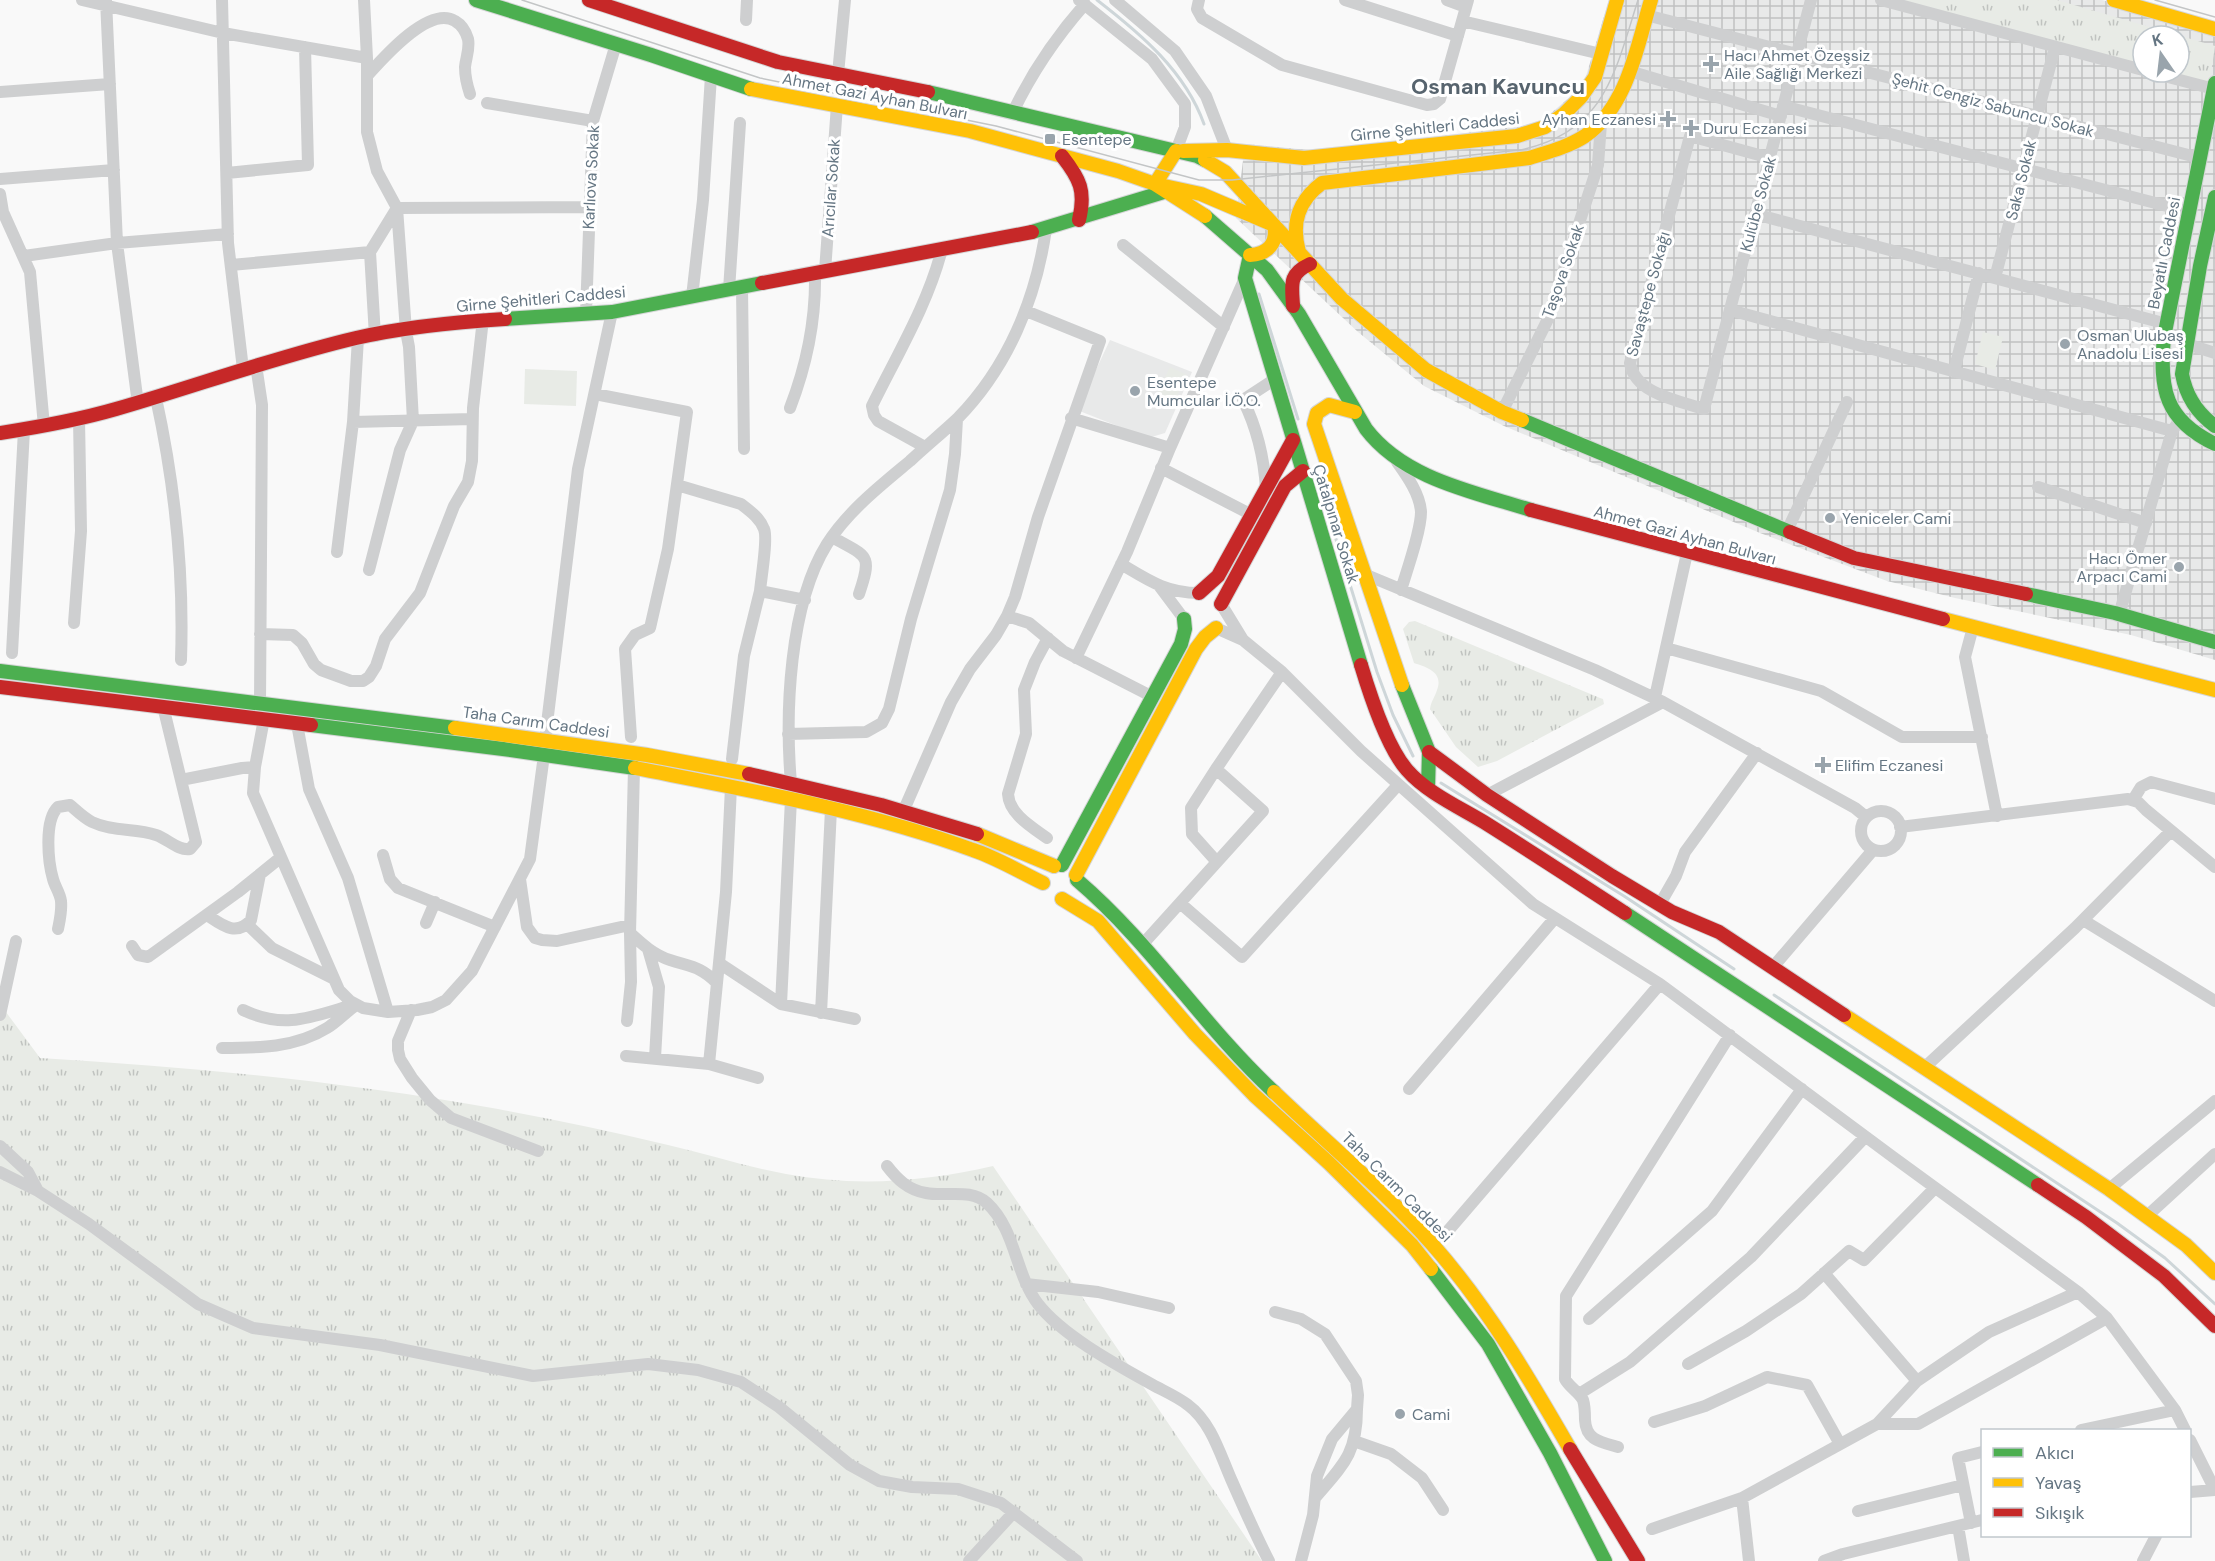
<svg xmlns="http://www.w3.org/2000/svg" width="2215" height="1561" font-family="'DM Sans',sans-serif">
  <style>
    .built { fill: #e8e9e9 }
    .industrial { fill: url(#industrial-grid); fill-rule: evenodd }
    .grass { fill: url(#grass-tufts) }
    .pitch { fill: #e8ebe6 }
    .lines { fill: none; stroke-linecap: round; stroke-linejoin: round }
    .stream { stroke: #ced6d9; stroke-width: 3 }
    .fast-casing { stroke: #d5d6d7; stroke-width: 16 }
    .slow-casing { stroke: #d5d6d7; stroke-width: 16 }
    .jam-casing { stroke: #d5d6d7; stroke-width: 16 }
    .street { stroke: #cecfd0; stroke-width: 12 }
    .fast { stroke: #4caf50; stroke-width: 14 }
    .slow { stroke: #ffc107; stroke-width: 14 }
    .jam { stroke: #c62828; stroke-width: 14 }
    .tram { stroke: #c3c5c6; stroke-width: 1.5 }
    .poi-dot { fill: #99a4ac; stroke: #fff; stroke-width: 2 }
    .labels { text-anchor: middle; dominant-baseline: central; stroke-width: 6; stroke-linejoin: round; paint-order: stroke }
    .poi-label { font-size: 16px; fill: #657683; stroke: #fff; text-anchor: start }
    .street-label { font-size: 16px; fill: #657683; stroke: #fff }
    .district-label { font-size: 22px; font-weight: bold; fill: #57646e; stroke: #fff }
  </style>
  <defs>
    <pattern id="industrial-grid" width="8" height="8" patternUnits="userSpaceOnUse" patternTransform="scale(1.5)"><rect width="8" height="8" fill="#e8e9e9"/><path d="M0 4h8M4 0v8" fill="none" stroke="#c0c1c2"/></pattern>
    <pattern id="grass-tufts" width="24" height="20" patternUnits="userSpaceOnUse" patternTransform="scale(1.5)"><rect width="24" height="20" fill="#e8ebe6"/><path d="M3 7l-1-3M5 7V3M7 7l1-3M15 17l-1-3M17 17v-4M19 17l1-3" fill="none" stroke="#c0c3c0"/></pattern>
  </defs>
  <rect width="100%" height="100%" fill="#f9f9f9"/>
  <path class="built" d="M1110,340L1192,372L1165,433L1148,438L1077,410Z"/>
  <path class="industrial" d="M1609,0H2102L2215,29V660L2131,635L1955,598L1887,581L1760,533L1504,426L1424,386L1358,332L1236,218L1245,144L1320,151L1538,124L1583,86ZM2143,36H2179V72H2143Z"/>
  <path class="grass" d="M1901,0H2057L2215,46L2209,86L2158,72H2179V36H2143V68Z
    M1415,621L1600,698L1603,699L1604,704L1497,761L1478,767L1456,747L1430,709C1431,701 1435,697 1437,690C1444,672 1426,667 1414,663L1403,629L1409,622Z
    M0,1004L40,1058C194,1067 346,1082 498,1109C555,1120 612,1131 668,1145C708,1154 746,1167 786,1174C855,1187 924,1182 993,1166L1262,1561H0Z"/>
  <path class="pitch" d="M1983,332L2003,337L1995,370L1975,364Z
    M1170,367L1187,375L1172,406L1155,398Z
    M525,369L577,371L576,406L524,404Z"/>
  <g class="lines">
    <path class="stream" d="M1097,0C1141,34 1185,71 1204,124
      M1259,294L1298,419
      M1318,481L1377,672L1393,715L1413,756
      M1441,783L1624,896L1734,969
      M1774,995L2117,1223L2165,1258L2215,1304"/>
    <g class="fast-casing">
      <path id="fast" d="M476,0L651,55L751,89
        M2215,83L2164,337C2159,389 2165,420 2215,444
        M2214,89H2215
        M928,92L1197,156L1205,160
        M2215,197L2200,266L2182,374C2186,396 2197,413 2215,426
        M1205,216L1267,270L1299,314L1366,429C1404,479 1474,492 1531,510
        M1032,232L1167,191
        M1250,255L1245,278L1361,665
        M505,319L612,312L762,283
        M1522,420L1790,532
        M2026,594L2115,613L2215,642
        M0,671L455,728
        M1402,685L1429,752L1428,788
        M311,725L503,749L635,768
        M1062,865L1181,644L1185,629L1184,619
        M1077,880C1151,943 1203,1026 1274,1092
        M1625,913L2038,1185
        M1431,1269L1488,1344L1550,1453L1605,1561"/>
    </g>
    <g class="slow-casing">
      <path id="slow" d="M2114,0L2215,29
        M751,89L970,131L1118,171L1155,184L1205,216
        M1176,151L1155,184L1201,194L1274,225C1278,243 1268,254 1250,255
        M1183,151L1227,150L1304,158L1517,136L1545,127L1564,114L1581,97L1595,77L1617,0
        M1205,160L1225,172L1342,299L1426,370L1502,412L1522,420
        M1299,252C1291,223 1298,201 1322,183L1529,158C1548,152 1568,147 1585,136C1628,106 1637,46 1651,0
        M1355,412L1329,405L1317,413L1314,424L1402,685
        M1943,619L2215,690
        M455,728L647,755L749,774
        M635,768C748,790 864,810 973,850C997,858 1020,872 1043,883
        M977,834L1054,866
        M1076,875L1196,649L1205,637L1216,628
        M1062,899L1098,921L1195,1034L1254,1095L1329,1163L1412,1245L1431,1269
        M1844,1015L2109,1189L2186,1245L2215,1273
        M1274,1092C1327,1143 1383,1189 1432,1244C1487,1306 1529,1378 1570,1449"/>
    </g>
    <g class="jam-casing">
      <path id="jam" d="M589,0L778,62L928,92
        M1062,156C1080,179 1086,191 1079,220
        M762,283L1032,232
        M1293,306C1292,285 1288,274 1310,264
        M0,433C39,427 78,420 116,409C196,386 275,357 356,338C404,327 456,322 505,319
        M1531,510L1943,619
        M1790,532L1854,558L2026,594
        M1199,593L1218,576L1293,440
        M1221,604L1285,486L1303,471
        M1361,665C1370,695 1387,747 1407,770C1427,793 1461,808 1487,824C1533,853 1579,883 1625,913
        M0,687L311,725
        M1429,752L1487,795L1612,876L1672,912L1719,932L1844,1015
        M749,774L881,805L977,834
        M2038,1185L2086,1217L2164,1276L2215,1326
        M1570,1449L1638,1561"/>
    </g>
    <path class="street" d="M82,0L223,33L367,58
      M106,0L117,243L138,404
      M222,0L228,243L243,369
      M364,0L367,58V132L377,171L397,208L406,331L409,347L413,421L400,450L369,570
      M1079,0L1152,59L1185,104V127L1176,151
      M1115,0L1175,51L1206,96L1227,150
      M1199,0L1197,9L1202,18L1282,65L1427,105L1434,104L1440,99L1468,0
      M1345,0L1458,36
      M1447,0L1466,7
      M1881,0L2143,70
      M1646,15L2200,158
      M746,20L747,0
      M1462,21L1601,54
      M1629,71L1781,116
      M2149,72L2214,89
      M838,74L845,0
      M367,76C383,58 429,5 455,21C462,25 466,32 468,39C470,49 466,57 465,67C465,76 467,85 470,94
      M0,92L110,84
      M487,103L593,121
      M1783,106L2190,212
      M1013,112C1032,72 1056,37 1085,4
      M1770,158L1690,136L1630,363C1635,394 1679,401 1704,409L1811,0
      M227,173L308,165L305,47
      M0,179L114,170
      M0,194L3,212L30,272L44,426
      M1755,214L2167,324
      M1123,245L1224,327
      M24,256L117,243L228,234
      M231,265L370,252
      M825,271L837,105
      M1995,278L2055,47
      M742,287L744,449
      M729,290L740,123
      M692,297L703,200L711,76
      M1730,310L2172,431
      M586,313L593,121L616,44
      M375,336L370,252L397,208L590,207
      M2187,344L2215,353
      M256,365L262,405L260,703
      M1954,371L1979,273
      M595,394L687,412L668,549L650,628L635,635L625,649L631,737
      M156,398C175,485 184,571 181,660
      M790,408C807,364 816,320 815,273
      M1502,412L1548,319L1598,165L1601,123
      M1071,418L1170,448
      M353,422L472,419
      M925,447L878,421L874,415L872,406C897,355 928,304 942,249
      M1397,462C1407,476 1420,494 1421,512C1421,531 1407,570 1401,590
      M1161,468L1252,515
      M677,485L741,504C750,511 760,518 764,529C768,538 761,579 760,591L805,600
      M2038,487L2146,523
      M1266,489C1264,457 1257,428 1243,400L1275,379
      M1787,531L1847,402
      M832,537C867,557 873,553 859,594
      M337,552L353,422L358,338
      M1121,564C1148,580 1166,593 1199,593
      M1364,574L1595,670L1663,702
      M1160,587L1184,619
      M1221,604L1243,640
      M2119,615L2172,431L2177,424
      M1007,616L1029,623L1063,651L1153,697
      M74,623L81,531L79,419
      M1973,627L1965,657L1997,816
      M1216,628L1243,640L1282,672L1361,751L1533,904L1660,984L1893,1157L2078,1292L2107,1318L2175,1410L2185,1430
      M260,634L293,635L302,643L314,664L321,670L351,681H363L369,677L376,666L385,639L420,593L454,506L468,482L472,461L473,408L483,319
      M1666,648L1821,691L1902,737H1982
      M12,653L24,430
      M1076,658L1127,552L1170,448L1245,278
      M1655,697L1687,553
      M264,719L255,767L253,793L339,990L350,1001L363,1008L388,1012L417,1010L432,1007L446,1000L472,971L530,859L544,755
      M297,724L309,789L348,878L388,1012
      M788,734L866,732L882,723L889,709L911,619L950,490L955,454L957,419
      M545,740L578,469L612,312
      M732,759L744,656L760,591
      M1216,769L1191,808L1192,834L1217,862
      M181,780L242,768L255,767
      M791,783C785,713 789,605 827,544C848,511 880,486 910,461C925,447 942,433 957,419C1008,367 1036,299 1046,229
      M1487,795L1663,702L1855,808L1866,817
      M2133,800L2141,787L2151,782L2215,799
      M1861 831a20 20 0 1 1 40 0a20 20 0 1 1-40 0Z
      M903,812L951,702L970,669L996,635L1007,616L1015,597L1038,517L1100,341L1026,311
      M1900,827L2128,799L2138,802L2146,810L2215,867
      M1047,838C1032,827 1009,814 1008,794L1026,734L1024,690L1035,662L1048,638
      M383,855L390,879L398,888L495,927
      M520,879L527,927L535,938L542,940L557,941L630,925
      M1180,903L1242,957L1398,785
      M1660,904L1676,876L1685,852L1757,753
      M207,915C222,925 236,937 251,920L260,874
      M2083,920L2215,1001
      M426,923L435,902
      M247,924L272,948L334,979
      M58,929C60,919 62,911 61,901C60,893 55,887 53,879C48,862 44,820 58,807L70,805C77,811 84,818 92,822C113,832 135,828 156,835C168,839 178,851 190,849L196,842L163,706
      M630,933C642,944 654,955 670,960C691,967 700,966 717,983
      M1142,945L1263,811L1216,769L1282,672
      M132,946L138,955L148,957L238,892L280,858
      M648,949L659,987L655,1058
      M719,963L781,1004L855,1019
      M1773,967L1873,850
      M781,1004L791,799
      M243,1010C283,1029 309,1018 349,1006
      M411,1010L398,1041V1050L400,1059L412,1078L430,1100L451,1118L538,1151
      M821,1013L831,809
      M0,1015L16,941
      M627,1021L631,982L630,933L634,768
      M222,1048C258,1048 295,1048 327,1028C337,1022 346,1012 356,1005
      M626,1056L709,1064L758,1078
      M709,1064L726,892L731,787
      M1924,1068L2075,928L2171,831
      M1409,1089L1555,918
      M0,1146L28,1172L38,1191
      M887,1166C897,1179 908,1190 926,1193C946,1197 971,1188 987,1203C1016,1230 1015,1274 1038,1304C1063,1336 1117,1365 1153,1385C1164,1391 1178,1397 1188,1405C1211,1422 1220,1454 1231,1479C1243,1506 1255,1534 1269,1561
      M0,1172L38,1191L89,1224L198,1304L253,1328L380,1345L533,1376L648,1364L698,1370L741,1382L779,1407L850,1465L879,1481L912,1487L958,1489L1001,1503L1077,1561
      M2109,1189L2215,1101
      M2147,1216L2215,1154
      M1435,1246L1660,984
      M1824,1273L1917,1381
      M1026,1284L1098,1292L1169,1308
      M1275,1312L1301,1319L1325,1334L1356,1381L1358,1395L1357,1409L1332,1439L1317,1476L1313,1515L1301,1561
      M1589,1319L1712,1211L1802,1089
      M1688,1364L1746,1331L1801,1294L1849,1251L1864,1260L1935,1188
      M1579,1394L1630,1362L1751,1257L1865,1137
      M1654,1422L1705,1406L1767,1377L1807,1385L1840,1444
      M1877,1424H1918L2107,1318
      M2081,1430L2175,1410
      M2190,1440L2215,1490
      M1354,1441L1391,1454L1422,1478L1443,1510
      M1618,1447C1600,1442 1586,1440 1585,1420C1585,1414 1585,1406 1583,1400C1579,1392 1569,1387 1565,1379L1566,1296L1730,1035
      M2190,1492L2215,1490
      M1315,1498C1343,1465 1357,1454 1357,1409
      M1742,1498L1749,1561
      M1858,1511L1963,1485
      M1971,1523L1958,1458L1982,1452
      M1958,1526L1964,1561
      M1652,1529L1742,1498L1877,1424L1917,1381L1989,1332L2078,1292
      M969,1561L1014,1512
      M1824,1561L1843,1554L1982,1520
      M2143,1561L2156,1536"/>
    <use href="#fast" class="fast"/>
    <use href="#slow" class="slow"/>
    <use href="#jam" class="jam"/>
    <path class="tram" d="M522,0L760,78L996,126L1199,180H1232L1520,150C1605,133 1615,72 1638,0
      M2155,0L2215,17"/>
  </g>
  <g class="poi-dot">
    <path d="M1708 55h6v6h6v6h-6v6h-6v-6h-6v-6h6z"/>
    <path d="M1665 110h6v6h6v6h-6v6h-6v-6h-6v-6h6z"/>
    <path d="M1688 119h6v6h6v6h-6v6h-6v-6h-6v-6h6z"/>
    <rect x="1044" y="133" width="12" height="12" rx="3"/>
    <circle cx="2065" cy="344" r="6"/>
    <circle cx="1135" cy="391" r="6"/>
    <circle cx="1830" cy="518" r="6"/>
    <circle cx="2179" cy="567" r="6"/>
    <path d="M1820 756h6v6h6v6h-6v6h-6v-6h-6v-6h6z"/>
    <circle cx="1400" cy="1414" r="6"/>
  </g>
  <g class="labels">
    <g class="poi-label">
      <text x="1724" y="55">Hacı Ahmet Özeşsiz<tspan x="1724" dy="18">Aile Sağlığı Merkezi</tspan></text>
      <text x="1656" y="119" text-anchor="end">Ayhan Eczanesi</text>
      <text x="1703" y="128">Duru Eczanesi</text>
      <text x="1062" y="139">Esentepe</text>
      <text x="2077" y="335">Osman Ulubaş<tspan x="2077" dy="18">Anadolu Lisesi</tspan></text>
      <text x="1147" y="382">Esentepe<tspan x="1147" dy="18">Mumcular İ.Ö.O.</tspan></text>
      <text x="1842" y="518">Yeniceler Cami</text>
      <text x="2167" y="558" text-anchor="end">Hacı Ömer<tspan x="2167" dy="18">Arpacı Cami</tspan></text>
      <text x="1835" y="765">Elifim Eczanesi</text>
      <text x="1412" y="1414">Cami</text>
    </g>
    <g class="street-label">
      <text transform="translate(875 96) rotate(11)">Ahmet Gazi Ayhan Bulvarı</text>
      <text transform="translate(1993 105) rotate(15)">Şehit Cengiz Sabuncu Sokak</text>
      <text transform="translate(1435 127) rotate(-6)">Girne Şehitleri Caddesi</text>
      <text transform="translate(591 177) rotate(-87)">Karlıova Sokak</text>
      <text transform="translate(2021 180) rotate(-76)">Saka Sokak</text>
      <text transform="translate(831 188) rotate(-86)">Arıcılar Sokak</text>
      <text transform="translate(1758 204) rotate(-75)">Kulübe Sokak</text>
      <text transform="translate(2164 253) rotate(-79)">Beyatlı Caddesi</text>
      <text transform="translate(1563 271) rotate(-71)">Taşova Sokak</text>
      <text transform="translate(1648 294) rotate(-75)">Savaştepe Sokağı</text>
      <text transform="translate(541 299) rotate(-5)">Girne Şehitleri Caddesi</text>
      <text transform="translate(1336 524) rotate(73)">Çatalpınar Sokak</text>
      <text transform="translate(1685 535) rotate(15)">Ahmet Gazi Ayhan Bulvarı</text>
      <text transform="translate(536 722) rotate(8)">Taha Carım Caddesi</text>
      <text transform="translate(1397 1187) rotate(45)">Taha Carım Caddesi</text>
    </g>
    <g class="district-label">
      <text x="1498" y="86">Osman Kavuncu</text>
    </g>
  </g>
  <rect x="1981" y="1429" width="210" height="108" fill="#ffffff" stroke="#c1c8cd" stroke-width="1.5"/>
  <rect x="1993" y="1448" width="30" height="9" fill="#4caf50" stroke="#c1c8cd" stroke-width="1.5"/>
  <text x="2035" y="1459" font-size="18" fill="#657683">Akıcı</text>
  <rect x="1993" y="1478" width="30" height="9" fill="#ffc107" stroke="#c1c8cd" stroke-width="1.5"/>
  <text x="2035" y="1489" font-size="18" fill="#657683">Yavaş</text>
  <rect x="1993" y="1508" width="30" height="9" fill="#c62828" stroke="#c1c8cd" stroke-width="1.5"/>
  <text x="2035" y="1519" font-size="18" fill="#657683">Sıkışık</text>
  <g transform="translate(2161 54) rotate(346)"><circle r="28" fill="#ffffff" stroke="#c1c8cd" stroke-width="1.5"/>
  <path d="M0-4.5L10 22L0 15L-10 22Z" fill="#99a4ac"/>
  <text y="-9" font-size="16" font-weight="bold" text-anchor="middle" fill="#657683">K</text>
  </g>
</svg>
